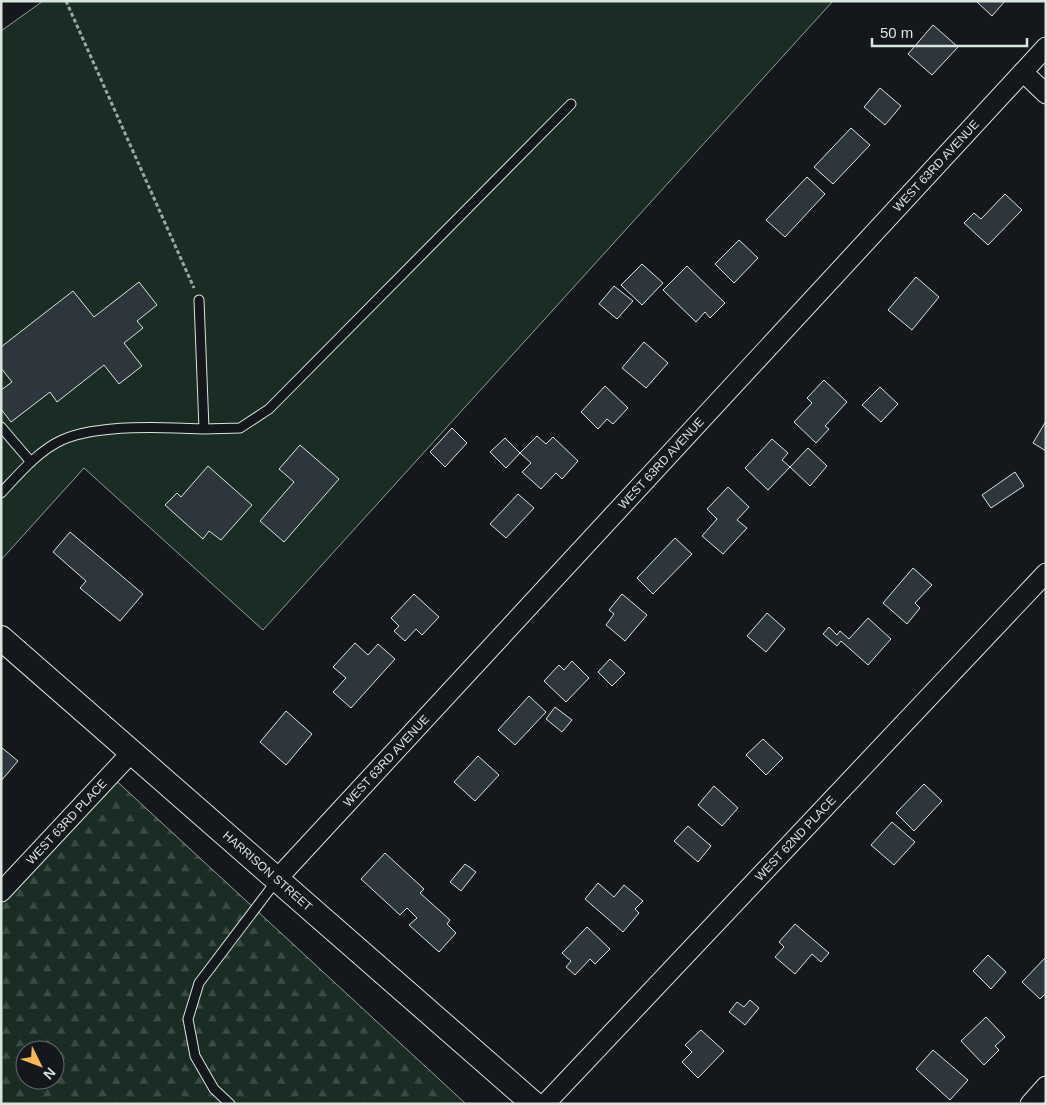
<svg xmlns="http://www.w3.org/2000/svg" width="1047" height="1105" font-family="Helvetica,sans-serif">
  <style>
    .green { fill: #1a2d24; stroke: #939e99 }
    .forest { fill: url(#forest-firs); stroke: #939e99; fill-rule: evenodd }
    .building { fill: #2c363c; stroke: #d8e6dc }
    .lines { fill: none; stroke-linecap: round; stroke-linejoin: round }
    .service-casing { stroke: #d8e6dc; stroke-width: 11 }
    .minor-casing { stroke: #d8e6dc; stroke-width: 21 }
    .tertiary-casing { stroke: #d8e6dc; stroke-width: 26 }
    .path { stroke: #9da8a2; stroke-width: 3; stroke-dasharray: 4 2.5; stroke-linecap: butt }
    .service { stroke: #14181c; stroke-width: 9 }
    .minor { stroke: #14181c; stroke-width: 19 }
    .tertiary { stroke: #14181c; stroke-width: 24 }
    .labels { text-anchor: middle; dominant-baseline: central; stroke-width: 4; stroke-linejoin: round; paint-order: stroke }
    .street-label { font-size: 12px; fill: #d8e6dc; stroke: #14181c }
  </style>
  <defs>
    <pattern id="forest-firs" width="22" height="20" patternUnits="userSpaceOnUse" patternTransform="scale(1.25)"><rect width="22" height="20" fill="#1a2d24"/><path d="M5 1l3.5 6h-7zM16 11l3.5 6h-7z" fill="#3b4b43"/></pattern>
  </defs>
  <rect width="100%" height="100%" fill="#14181c"/>
  <path class="green" d="M43,1H833L263,630L84,468L1,560V31Z"/>
  <path class="forest" d="M110,775L466,1104H1V892ZM25,1050H55V1080H25Z"/>
  <path class="building" d="M976,1H1005L992,16Z
    M933,25L958,47L932,75L908,54Z
    M880,88L901,106L885,125L864,107Z
    M851,128L870,145L833,184L814,167Z
    M807,177L825,194L785,237L766,220Z
    M1005,194L1022,210L988,245L964,223L974,213L981,219Z
    M739,240L758,258L734,283L715,264Z
    M642,264L663,283L642,305L621,285Z
    M687,266L725,303L710,318L705,312L696,322L663,290Z
    M916,277L939,297L912,330L888,310Z
    M139,282L157,305L137,321L143,328L124,343L142,366L119,384L104,365L57,402L50,392L11,422L1,409V390L12,382L1,368V347L73,291L94,317Z
    M614,286L633,301L617,319L599,304Z
    M644,342L668,363L646,388L622,368Z
    M824,380L847,402L825,426L829,429L816,443L794,422L812,403L807,398Z
    M605,386L628,408L613,424L607,419L598,429L581,412Z
    M880,387L898,404L881,422L862,405Z
    M1046,421V451L1033,443Z
    M452,428L467,443L445,467L430,452Z
    M537,436L546,444L553,437L578,461L562,479L556,473L541,489L522,472L531,463L520,453Z
    M505,438L520,453L506,468L490,452Z
    M772,439L788,453L782,460L790,467L768,490L745,468Z
    M300,445L339,479L284,542L260,521L294,482L279,469Z
    M808,448L827,466L810,486L790,467Z
    M208,466L252,505L221,540L209,531L203,539L165,505L177,493L181,497Z
    M1015,472L1024,486L991,508L982,495Z
    M728,487L749,507L737,520L747,528L723,554L702,536L717,519L707,509Z
    M518,494L534,508L506,538L490,524Z
    M70,532L143,594L120,621L80,588L86,581L53,552Z
    M675,538L692,554L653,594L637,578Z
    M913,568L932,585L915,603L920,608L907,624L883,603Z
    M414,594L439,617L422,635L416,629L405,641L394,631L399,626L391,618Z
    M622,594L647,615L625,641L606,625L614,614L609,610Z
    M767,613L785,629L766,652L747,636Z
    M868,618L891,639L868,665L841,641L837,646L823,634L829,627L837,635L840,631L849,639Z
    M355,643L368,655L378,644L395,659L351,708L333,692L346,678L333,667Z
    M610,659L625,673L612,686L598,672Z
    M572,661L589,678L566,702L544,681L559,665L564,670Z
    M529,696L546,712L515,745L498,730Z
    M555,707L572,720L562,732L546,719Z
    M286,711L312,734L286,765L260,742Z
    M763,739L783,758L766,775L746,755Z
    M1,747L18,761L1,781Z
    M478,756L499,775L475,801L454,782Z
    M924,784L942,801L914,831L896,813Z
    M714,786L738,808L722,826L698,805Z
    M892,822L915,842L894,865L871,845Z
    M688,826L711,846L698,862L674,841Z
    M385,853L424,889L420,893L450,920L447,924L456,933L439,952L409,925L417,918L407,908L400,915L361,879Z
    M465,864L476,872L461,891L450,882Z
    M598,883L614,897L624,885L643,901L635,909L639,913L623,932L585,899Z
    M795,924L829,953L821,962L812,954L795,974L775,957L784,947L779,942Z
    M587,927L610,949L595,964L590,959L575,975L566,967L571,961L562,953Z
    M988,955L1006,972L991,989L973,971Z
    M1046,957V993L1040,999L1022,982Z
    M750,1000L759,1008L745,1025L729,1012L737,1002L744,1007Z
    M986,1017L1005,1037L995,1046L999,1050L984,1065L961,1041Z
    M701,1030L724,1051L698,1078L682,1062L692,1052L685,1045Z
    M933,1050L968,1080L950,1100L916,1069Z"/>
  <g class="lines">
    <g class="service-casing">
      <path id="service" d="M1,427L31,462
        M204,429L240,428L269,409L571,104
        M1,493C19,474 38,451 62,440C97,424 166,427 204,429L199,300
        M230,1104L214,1089L195,1056L188,1019L199,983L277,880"/>
    </g>
    <g class="minor-casing">
      <g id="minor">
        <path d="M1023,72L1046,94"/>
        <path id="s1" d="M277,879L1046,47"/>
        <path id="s2" d="M1,892L132,752"/>
        <path id="s3" d="M545,1104L1046,573"/>
        <path d="M1030,1104L1046,1086"/>
      </g>
    </g>
    <g class="tertiary-casing">
      <g id="tertiary">
        <path id="s4" d="M1,638L534,1104"/>
      </g>
    </g>
    <path class="path" d="M66,1L194,288"/>
    <use href="#service" class="service"/>
    <use href="#minor" class="minor"/>
    <use href="#tertiary" class="tertiary"/>
  </g>
  <g class="labels">
    <g class="street-label">
      <text stroke="none"><textPath href="#s1" startOffset="971">WEST 63RD AVENUE</textPath></text>
      <text stroke="none"><textPath href="#s1" startOffset="566">WEST 63RD AVENUE</textPath></text>
      <text stroke="none"><textPath href="#s1" startOffset="161">WEST 63RD AVENUE</textPath></text>
      <text stroke="none"><textPath href="#s2" startOffset="96">WEST 63RD PLACE</textPath></text>
      <text stroke="none"><textPath href="#s3" startOffset="365">WEST 62ND PLACE</textPath></text>
      <text stroke="none"><textPath href="#s4" startOffset="354">HARRISON STREET</textPath></text>
    </g>
  </g>
  <rect width="1047" height="1105" fill="none" stroke="#d8e6dc" stroke-width="5"/>
  <g transform="translate(40 1065) rotate(132)"><circle r="24" fill="#14181c" stroke="#626a69"/>
  <path d="M0-4L9 19L0 12L-9 19Z" fill="#ffb74d"/>
  <text y="-8" font-size="14" font-weight="bold" text-anchor="middle" fill="#d8e6dc">N</text>
  </g>
  <path d="M872 38v8h155v-8" fill="none" stroke="#d8e6dc" stroke-width="2.5"/>
  <text x="880" y="38" font-size="15" fill="#d8e6dc" stroke="#14181c" stroke-width="4" paint-order="stroke">50 m</text>
</svg>
